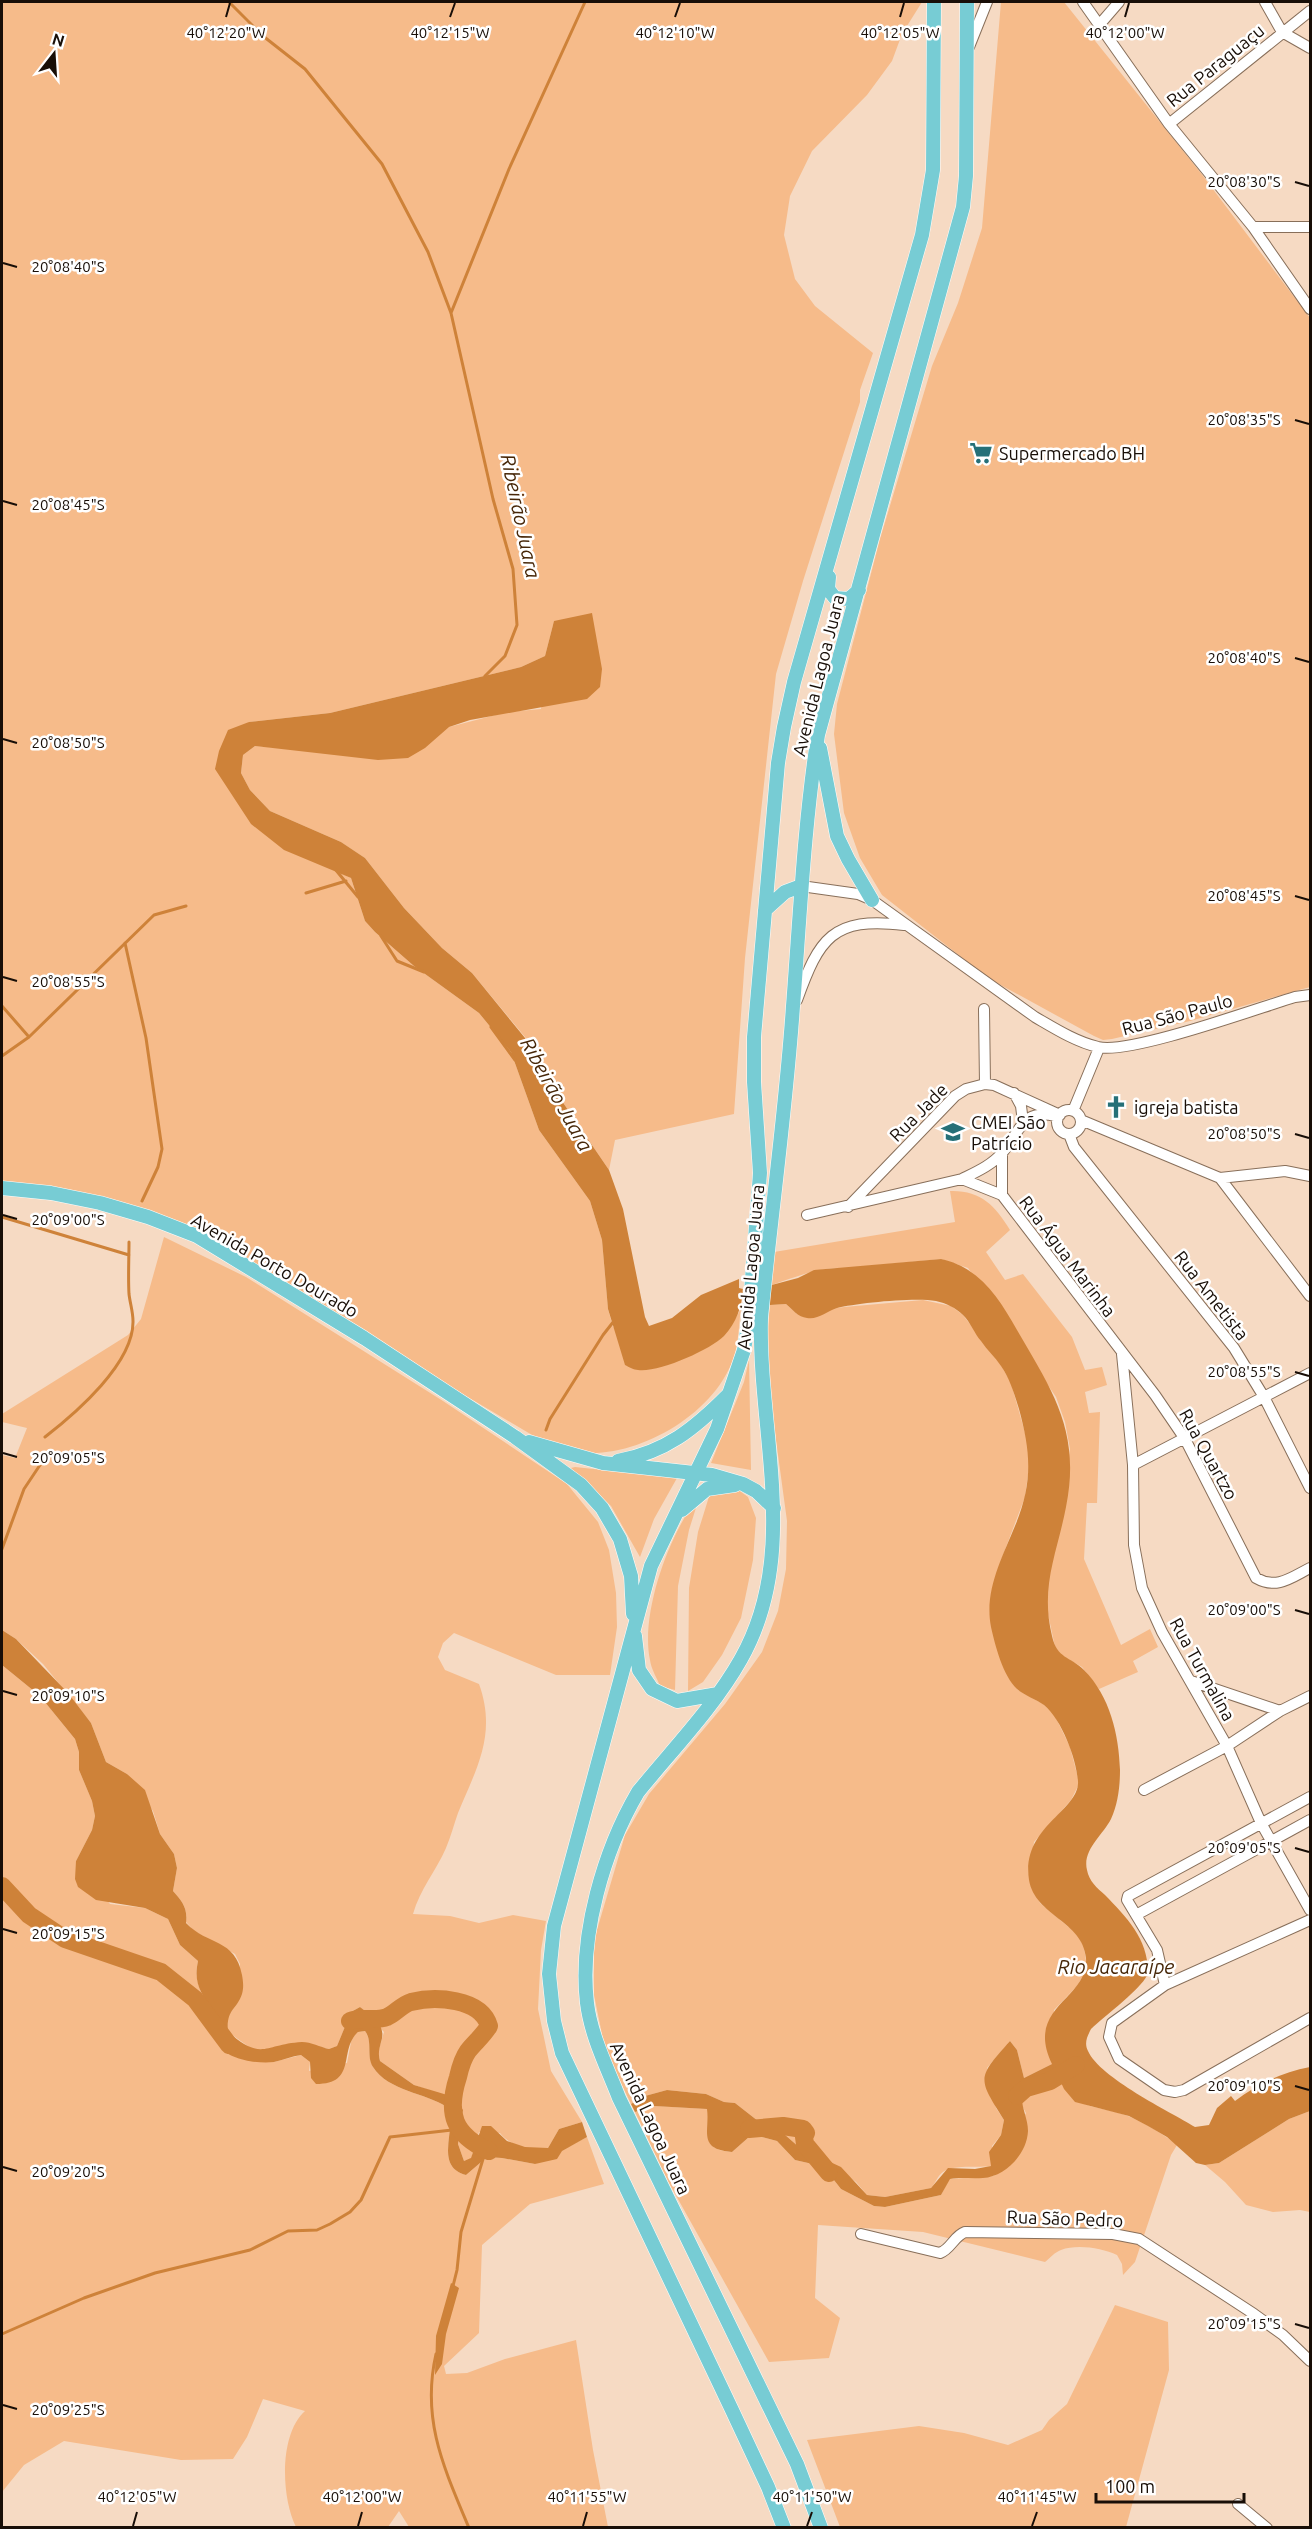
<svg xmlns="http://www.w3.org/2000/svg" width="1312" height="2529" font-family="Ubuntu,sans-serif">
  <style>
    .green { fill: #f6bb8a }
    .water { fill: #ce8239 }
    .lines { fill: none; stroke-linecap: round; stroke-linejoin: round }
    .stream { stroke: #ce8239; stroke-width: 3 }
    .river { stroke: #ce8239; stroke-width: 18 }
    .minor-casing { stroke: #886f5a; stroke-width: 12 }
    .major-casing { stroke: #fff; stroke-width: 15 }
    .minor { stroke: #fff; stroke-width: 10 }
    .major { stroke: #77ccd4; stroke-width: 14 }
    .ticks { fill: none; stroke: #180e07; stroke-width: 2 }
    .labels { text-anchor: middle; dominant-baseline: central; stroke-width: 5; stroke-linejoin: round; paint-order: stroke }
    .street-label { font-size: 18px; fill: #180e07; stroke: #fff }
    .poi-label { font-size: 18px; fill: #180e07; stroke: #fff; text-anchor: start }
    .water-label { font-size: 20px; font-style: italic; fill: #472708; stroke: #fff }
    .ticks-label { font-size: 15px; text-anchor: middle; fill: #180e07; stroke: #fff; stroke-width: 5; stroke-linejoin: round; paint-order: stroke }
  </style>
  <rect width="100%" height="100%" fill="#f6dac3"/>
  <path class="green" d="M2,2H922L902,34L892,61L867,95L812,151L790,196L784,235L795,279L815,306L873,353L860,390V402L803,581L776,674L745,958L734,1114L615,1140L609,1170L538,1066L525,1037L472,973L442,948L404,908L365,858L341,842L270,811L250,790L241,773L243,755L255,746L293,749L449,727L507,712L541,709L554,621L545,656L521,667L330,713L249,722L216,769L339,872L351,878L365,921L375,932L414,966L479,1013L511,1052L539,1130L590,1201L602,1240L608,1309L613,1327L687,1357C712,1345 729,1334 741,1308C739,1322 739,1336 736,1349C723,1408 646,1455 588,1453C574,1453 558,1446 544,1442L182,1228L2,1183Z
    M1001,2H1064L1200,172L1310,318V987L1190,1021L1112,1039L1103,1040L1094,1036L988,978L882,895L860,858L844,813L834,734L837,704L880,539L932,366L958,303L982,228Z
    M950,1191C980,1190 995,1205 1010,1230L986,1252L1005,1280L1023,1274L1072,1337L1085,1370L1102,1367L1107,1385L1085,1392L1089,1413L1100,1412L1097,1503H1087L1084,1559L1121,1645L1150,1629L1158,1647L1133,1661L1138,1672L1099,1689L1082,1667L1061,1655L1055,1647L1047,1609V1589L1070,1449L1065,1422L1056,1397L968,1268L941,1259L847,1268C815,1267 798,1277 768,1286L774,1252L955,1222Z
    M164,1237L246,1277L443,1401L567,1484L598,1522L609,1550L616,1593L617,1627L610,1675H556L454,1633L443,1643L438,1657L445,1670L479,1684C497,1734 477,1767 458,1813C454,1824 451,1836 446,1848C436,1871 420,1889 413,1914L450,1916L479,1923L513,1915L546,1921L541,1950L538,2009L551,2071L582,2122L559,2129L548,2148C530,2149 512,2148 500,2133L479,2132L471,2159L464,2161L458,2144L463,2110L429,2090L414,2085L380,2061L378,2052L384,2032L360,2007L351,2012L337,2046L329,2049L320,2047L282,2046L268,2050L252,2049L228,2032L227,2019L233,2008L240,1964L235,1954L194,1931L186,1922C188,1908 182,1901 173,1891L177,1868L174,1854L160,1834L153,1811L127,1774L106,1762L91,1723L43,1664L16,1639L2,1630V1455L15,1458L27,1428L2,1422V1414L128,1335L141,1319Z
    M923,1300L951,1306L963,1315L1001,1365L1011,1383L1027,1440L1030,1460L1025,1497L1000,1563L999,1650L1009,1678L1018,1690L1043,1704L1054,1714L1070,1747L1078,1778V1786L1071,1800L1034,1842L1029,1879L1040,1903L1078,1935L1084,1947L1086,1961L1084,1975L1076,1987L1054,2010L1052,2064L1024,2078L1017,2050L1010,2041L987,2068L996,2108L1004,2120L1001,2135L992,2146V2166C978,2168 953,2164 943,2172C938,2175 935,2184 931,2188L885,2197L867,2195L856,2182L825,2159L800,2148L776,2127L758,2121L735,2103L724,2102L706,2094L667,2090L645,2096L631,2104L605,2049L594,1995V1940L625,1835L649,1794L725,1704L762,1652L778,1611L786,1569L787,1521L765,1359L770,1305L786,1304L797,1314L844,1307Z
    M749,1360L751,1470L711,1463L744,1382Z
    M575,1467L677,1478L654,1519L640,1557L611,1506L571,1468Z
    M733,1486L748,1497L756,1518L753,1560L741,1618L722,1655L703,1682L688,1691L689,1588L698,1532L712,1487Z
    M700,1495L689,1530L678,1586L675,1690L660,1686C657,1678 651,1669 650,1660C640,1613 670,1531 700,1495Z
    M2,1665L40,1696L75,1739L79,1752V1770L92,1801L95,1816L92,1830L76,1861L110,1904L145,1908L168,1919L180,1945L198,1961C191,1991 213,2001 215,2033L274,2062L301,2055L310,2062L309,2071L347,2063L352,2037L358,2032L365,2031C373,2041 366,2055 373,2067C388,2091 426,2093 447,2107C459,2126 432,2166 466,2175L487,2157L502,2158L535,2164L587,2137L604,2184L530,2204L482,2245L479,2333L444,2366L446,2374L467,2373L505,2359L576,2340L593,2450L608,2527H409L399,2511L388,2527H296C281,2497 279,2434 305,2411L263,2399L247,2437L233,2459L181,2460L64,2441L24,2465L2,2492Z
    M1058,2076C1074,2112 1097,2104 1128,2116C1145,2123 1162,2133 1177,2145L1171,2155L1135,2262L1123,2275L1122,2264L1117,2255C1102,2248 1077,2244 1061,2250C1055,2252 1050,2258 1045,2262L923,2232L818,2225L815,2298L840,2318L829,2358L769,2362L669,2183L635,2112L654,2106L708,2109C710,2131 698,2149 732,2152L749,2137L758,2136L777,2141L795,2160L817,2165L830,2175L841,2189L874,2206L885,2207L941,2195L949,2179L994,2176L1026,2113L1021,2104L1022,2095L1038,2083Z
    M1310,2111V2212L1300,2210L1273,2212L1246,2205L1225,2182L1205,2165L1219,2163L1289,2119Z
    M1115,2305L1168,2322L1169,2370L1126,2527H840L807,2440L919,2426L964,2433L1008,2445L1042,2430L1049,2420L1067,2404Z"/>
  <path class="water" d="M592,613L602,669L600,687L587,699L470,720L449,727L425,748L408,758L378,760L255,746L243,755L241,773L250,790L270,811L341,842L365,858L404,908L442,948L472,973L525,1038L538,1066L609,1170L623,1209L645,1317L649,1326L672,1318L701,1295L739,1279V1288L743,1289C742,1307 736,1323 724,1336C710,1350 658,1373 638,1370C634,1370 629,1367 625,1365L608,1309L602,1240L590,1201L539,1130L511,1052L479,1013L414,966L375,932L365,921L351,878L284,850L251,824L215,769L219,751L228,730L249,722L330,713L521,667L545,656L554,621Z
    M941,1259C979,1267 999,1298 1017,1330C1053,1392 1081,1432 1066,1507C1057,1554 1040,1586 1052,1636C1057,1659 1070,1656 1084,1670C1110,1696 1119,1735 1120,1770C1120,1786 1118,1804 1111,1819C1103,1835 1082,1850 1087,1870C1089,1881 1097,1888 1105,1895C1126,1917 1148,1938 1148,1972C1147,1985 1102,2018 1091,2029C1087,2037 1084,2043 1088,2051C1100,2078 1169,2111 1195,2127L1209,2125L1217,2108L1231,2096L1235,2101C1258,2084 1282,2072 1310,2067V2111L1289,2119L1219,2163L1205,2165L1196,2163L1167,2137L1148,2126L1129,2116L1075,2102L1064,2089L1058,2076L1038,2083L1022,2095C1021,2108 1028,2118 1028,2131C1027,2154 1005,2177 983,2178C971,2179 961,2177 950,2179L941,2195L885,2207L874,2206L841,2189L830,2175L817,2165L795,2160L777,2141L758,2136L749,2137L732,2152C697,2149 710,2131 707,2109L654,2106L635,2112L631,2104L645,2096L667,2090L706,2094L724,2102L735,2103L758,2121L776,2127L800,2148L841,2167L867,2195L885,2197L931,2188L948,2168L975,2169L991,2166L989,2152L1001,2135L1004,2120C978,2078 976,2079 1010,2041L1017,2050L1024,2078L1052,2064C1024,2006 1089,2000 1086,1958C1083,1921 1035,1916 1029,1880C1021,1826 1080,1811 1078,1781C1076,1758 1062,1720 1044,1705C1036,1699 1025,1696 1017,1689C1003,1676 995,1645 991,1627C984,1591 1002,1558 1015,1526C1033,1483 1031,1453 1019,1409C1014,1393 1010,1379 1001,1366C995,1357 987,1350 981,1341C974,1333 971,1323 963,1315C956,1308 946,1303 936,1301C916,1297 856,1303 837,1308C827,1311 818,1320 807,1318C798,1317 793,1310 786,1304L770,1305L768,1286L798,1278L814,1270Z
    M2,1630L16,1639L68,1693L91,1723L106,1762L127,1774L145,1790L160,1834L174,1854L177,1868L173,1891C182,1901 188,1908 186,1923C208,1946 235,1938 242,1975C243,1981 244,1987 242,1994C236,2011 226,2009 228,2032C263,2062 264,2044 302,2042C311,2042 320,2047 329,2049L337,2046L351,2012L360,2007C372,2017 387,2024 381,2042C379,2050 378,2053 380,2061L414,2085L454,2097L463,2110L458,2144L464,2161L471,2158L482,2126H491L507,2141L525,2147L548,2148L559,2129L582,2122L587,2137L562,2151L557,2159L535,2164L502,2158L487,2157L466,2175C432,2166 459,2126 447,2107C426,2093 388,2091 373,2067C366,2056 373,2041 365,2031L358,2032C338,2050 358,2084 316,2084L311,2078L310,2062L301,2055C292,2056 283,2060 274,2062C258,2064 226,2060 219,2044C213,2034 217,2022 212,2012C202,1992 193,1985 198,1961L180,1945L168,1919L145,1908L96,1900L78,1887L75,1879L76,1861L92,1830L95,1816L92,1801L79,1770V1752L75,1739L40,1696L2,1665Z
    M451,2283L459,2288L446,2334L442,2364L435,2375L436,2336Z"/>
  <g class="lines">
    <path class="stream" d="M229,2L263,36L305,69L382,164L428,252L451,313L493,499L513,569L517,625L505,656L485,676
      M451,313L509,169L585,2
      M335,869L358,897
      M306,893L346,881
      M381,936L397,961L424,972
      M125,943L146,1038L162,1149L158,1167L142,1201
      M2,1006L29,1037
      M491,1027L515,1060
      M2,1056L29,1037L154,915L186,906
      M2,1217L129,1255
      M546,1430L550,1419L603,1335L614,1321
      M45,1437C76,1413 134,1363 133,1321C133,1312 130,1303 129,1294C128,1277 129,1259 129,1242
      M2,1549L24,1489L40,1465
      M453,2286L457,2270L461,2232L483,2159
      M2,2334L84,2298L155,2273L250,2250L288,2231L317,2230L330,2224L350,2212L361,2200L390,2137L452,2130
      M436,2354C421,2420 444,2468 469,2528"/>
    <path class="river" d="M2,1886L29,1915L65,1939L161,1972L195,1999L229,2045
      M350,2021C362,2016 375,2022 387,2017C395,2014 401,2005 411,2002C435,1996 481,1998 489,2026C483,2036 475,2042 468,2051C463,2058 460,2068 458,2077C446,2114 454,2135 489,2151
      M1017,2096L1026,2088L1050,2081L1076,2065
      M749,2129L783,2126L803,2129L806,2133L804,2137L805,2144L829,2173"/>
    <g class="minor-casing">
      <path id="minor" d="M1083,2L1169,124L1253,227L1310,309
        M1265,2L1282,32L1310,48
        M1100,24L1119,2
        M969,47L987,2
        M1169,124L1310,11
        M1253,227H1310
        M801,886L858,894L872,900L1035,1017C1054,1028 1076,1042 1098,1047C1129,1055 1258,1008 1295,997L1310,995
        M797,1000C819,939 832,916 904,925
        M984,1009L985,1084
        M1014,1093L1021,1106L1023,1122
        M1057 1122a12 12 0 1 1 24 0a12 12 0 1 1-24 0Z
        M1073,1111L1099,1048
        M1081,1120L1220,1178L1285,1171L1310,1176
        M1069,1134L1074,1147L1234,1348L1264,1397L1310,1488
        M1220,1178L1310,1296
        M962,1179C976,1172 992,1165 1002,1153C1020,1133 1021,1108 1055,1116
        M1002,1195V1154
        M848,1207L955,1096L966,1089L985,1084L994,1085L1060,1115
        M807,1215L962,1179L1002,1195L1155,1395L1185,1439L1256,1578C1277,1590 1292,1577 1310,1568
        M1122,1354L1133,1465L1134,1545L1142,1588L1162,1632L1227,1746L1261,1823L1310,1910
        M1133,1465L1310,1373
        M1191,1681L1280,1711
        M1144,1790L1227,1746L1280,1711L1310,1696
        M1136,1915L1310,1820
        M1310,1920L1165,1985L1112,2023L1109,2037L1119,2059L1164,2090L1175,2092L1184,2090L1310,2018
        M1165,1985L1157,1950L1127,1900L1128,1896L1310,1797
        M861,2234L940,2253C951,2249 954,2236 965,2232L1113,2234L1139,2239L1254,2314L1283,2335L1310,2361
        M1238,2504L1267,2528"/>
    </g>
    <g class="major-casing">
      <path id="major" d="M829,577L828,589L835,598L849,599L859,590
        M820,748L837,836L848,859L872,900
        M765,910L785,892L801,886
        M2,1188L51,1193L100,1203L148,1217L197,1236L364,1338L515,1437L581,1485L602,1508L620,1539L631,1576L633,1614
        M529,1442L603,1463L712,1475L743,1484L756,1491L774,1508
        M618,1461C666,1452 694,1429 728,1395
        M682,1510L707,1489L735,1485
        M635,1636L639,1670L652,1689L677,1701L718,1694
        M784,2528L768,2487L731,2408L562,2053L554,2021L549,1974L554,1926L651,1566L717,1429L744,1350L749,1319L760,1173L754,1082V1037L778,763L784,727L794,682L922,235L933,170L934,2
        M821,2528L797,2464L619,2098C607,2067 591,2036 587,2003C579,1935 604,1850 638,1792C673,1749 714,1707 741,1659C801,1553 758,1432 761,1318C771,1214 786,1110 793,1006C800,916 804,825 818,735L963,207L966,176L967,2"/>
    </g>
    <use href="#minor" class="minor"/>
    <use href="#major" class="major"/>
  </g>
  <path class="ticks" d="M226,17L230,3M450,17L455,3M675,17L680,3M900,17L904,3M1125,17L1129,3M1295,182L1309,186M3,263L17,267M1295,420L1309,424M3,501L17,505M1295,658L1309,662M3,739L17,743M1295,896L1309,900M3,977L17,981M1295,1134L1309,1138M3,1215L17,1219M1295,1372L1309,1376M3,1453L17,1457M1295,1610L1309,1614M3,1691L17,1695M1295,1848L1309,1852M3,1929L17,1933M1295,2086L1309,2090M3,2167L17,2171M1295,2324L1309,2328M3,2405L17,2409M133,2526L137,2512M358,2526L362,2512M583,2526L587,2512M807,2526L812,2512M1032,2526L1037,2512"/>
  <defs>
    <g id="supermarket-bare" transform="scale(1.8)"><path d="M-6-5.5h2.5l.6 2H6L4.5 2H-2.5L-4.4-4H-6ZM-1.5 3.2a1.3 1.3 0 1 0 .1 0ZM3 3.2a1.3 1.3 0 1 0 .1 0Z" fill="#267078" stroke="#fff" stroke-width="2.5" paint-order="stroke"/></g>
    <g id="church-bare" transform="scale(1.8)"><path d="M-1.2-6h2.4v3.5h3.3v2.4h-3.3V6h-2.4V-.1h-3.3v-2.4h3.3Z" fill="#267078" stroke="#fff" stroke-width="2.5" paint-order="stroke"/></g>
    <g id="school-bare" transform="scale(1.8)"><path d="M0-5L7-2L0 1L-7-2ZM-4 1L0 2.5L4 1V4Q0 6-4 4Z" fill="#267078" stroke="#fff" stroke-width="2.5" paint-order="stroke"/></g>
  </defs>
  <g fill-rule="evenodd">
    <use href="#supermarket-bare" x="981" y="453"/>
    <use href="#church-bare" x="1116" y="1107"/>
    <use href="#school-bare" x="953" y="1132"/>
  </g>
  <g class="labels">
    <g class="street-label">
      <text transform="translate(1215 65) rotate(-39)">Rua Paraguaçu</text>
      <text transform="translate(818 675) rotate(-76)">Avenida Lagoa Juara</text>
      <text transform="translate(1177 1014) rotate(-15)">Rua São Paulo</text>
      <text transform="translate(918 1112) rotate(-45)">Rua Jade</text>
      <text transform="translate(1068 1256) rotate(53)">Rua Água Marinha</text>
      <text transform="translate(275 1265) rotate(30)">Avenida Porto Dourado</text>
      <text transform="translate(750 1267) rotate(-85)">Avenida Lagoa Juara</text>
      <text transform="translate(1212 1295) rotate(52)">Rua Ametista</text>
      <text transform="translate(1209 1454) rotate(61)">Rua Quartzo</text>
      <text transform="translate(1203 1669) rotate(61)">Rua Turmalina</text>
      <text transform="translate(651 2118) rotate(65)">Avenida Lagoa Juara</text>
      <text transform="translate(1065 2218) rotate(2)">Rua São Pedro</text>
    </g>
    <g class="poi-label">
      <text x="999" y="453">Supermercado BH</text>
      <text x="1134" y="1107">igreja batista</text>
      <text x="971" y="1122">CMEI São<tspan x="971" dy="21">Patrício</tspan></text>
    </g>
    <g class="water-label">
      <text transform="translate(521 516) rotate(78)">Ribeirão Juara</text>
      <text transform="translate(557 1094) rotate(61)">Ribeirão Juara</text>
      <text x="1116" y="1966">Rio Jacaraípe</text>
    </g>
  </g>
  <g class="ticks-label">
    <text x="226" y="38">40°12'20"W</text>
    <text x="450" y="38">40°12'15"W</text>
    <text x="675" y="38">40°12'10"W</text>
    <text x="900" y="38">40°12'05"W</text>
    <text x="1125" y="38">40°12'00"W</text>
    <text x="1244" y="187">20°08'30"S</text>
    <text x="68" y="272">20°08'40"S</text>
    <text x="1244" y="425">20°08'35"S</text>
    <text x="68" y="510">20°08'45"S</text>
    <text x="1244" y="663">20°08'40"S</text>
    <text x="68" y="748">20°08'50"S</text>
    <text x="1244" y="901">20°08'45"S</text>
    <text x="68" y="987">20°08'55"S</text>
    <text x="1244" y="1139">20°08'50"S</text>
    <text x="68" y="1225">20°09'00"S</text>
    <text x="1244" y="1377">20°08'55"S</text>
    <text x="68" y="1463">20°09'05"S</text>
    <text x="1244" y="1615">20°09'00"S</text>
    <text x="68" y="1701">20°09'10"S</text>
    <text x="1244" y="1853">20°09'05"S</text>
    <text x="68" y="1939">20°09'15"S</text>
    <text x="1244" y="2091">20°09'10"S</text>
    <text x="68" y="2177">20°09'20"S</text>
    <text x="1244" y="2329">20°09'15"S</text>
    <text x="68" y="2415">20°09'25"S</text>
    <text x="137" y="2502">40°12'05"W</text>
    <text x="362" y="2502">40°12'00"W</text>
    <text x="587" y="2502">40°11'55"W</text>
    <text x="812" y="2502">40°11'50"W</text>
    <text x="1037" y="2502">40°11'45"W</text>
  </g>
  <rect width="1312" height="2529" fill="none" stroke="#180e07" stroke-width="6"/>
  <g transform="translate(54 54) rotate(17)" stroke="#ffffff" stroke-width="4.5" paint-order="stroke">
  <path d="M0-4.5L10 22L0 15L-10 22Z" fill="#180e07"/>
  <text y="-9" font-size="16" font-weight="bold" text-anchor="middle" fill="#180e07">N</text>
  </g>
  <path d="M1096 2493v9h148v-9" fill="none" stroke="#180e07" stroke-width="3"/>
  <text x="1105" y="2493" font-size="18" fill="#180e07" stroke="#ffffff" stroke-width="4.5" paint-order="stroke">100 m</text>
</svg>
